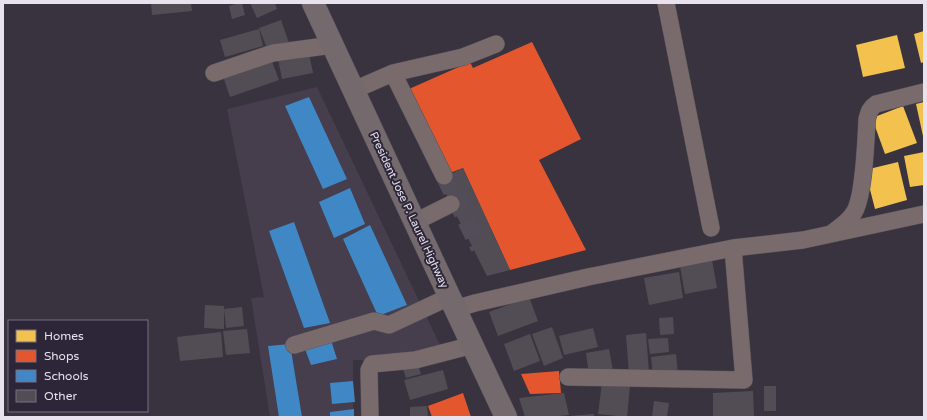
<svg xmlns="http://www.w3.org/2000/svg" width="927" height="420" font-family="'Varela Round',sans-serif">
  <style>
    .education { fill: #463d4d }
    .homes { fill: #f2c14e }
    .shops { fill: #e4572e }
    .schools { fill: #3f88c5 }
    .building { fill: #524d55 }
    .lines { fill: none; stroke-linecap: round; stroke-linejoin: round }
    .minor-tunnel { stroke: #524d58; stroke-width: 17; stroke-dasharray: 17 8; stroke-linecap: butt }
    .minor-casing { stroke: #545059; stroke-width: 18 }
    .highway-casing { stroke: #545059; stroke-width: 23 }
    .minor { stroke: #796b6b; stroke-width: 17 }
    .highway { stroke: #74696d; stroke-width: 22 }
    .labels { text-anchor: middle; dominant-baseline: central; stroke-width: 4; stroke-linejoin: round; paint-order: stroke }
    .street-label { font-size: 11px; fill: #e7e2ee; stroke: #2d2538 }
  </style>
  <rect width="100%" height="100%" fill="#38333e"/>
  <path class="education" d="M317,87L442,349L396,361L353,360V417H270L251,298L264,297L227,109Z"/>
  <path class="homes" d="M924,31V62L921,63L914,34Z
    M897,35L905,68L863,77L856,45Z
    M924,102V136H923L916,104Z
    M903,106L917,143L885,154L872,118Z
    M924,152V185L910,187L904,156Z
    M898,162L907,200L875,209L865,170Z"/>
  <path class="shops" d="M532,42L581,139L539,160L586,250L510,270L463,168L450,173L409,89L470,62L473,68Z
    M559,371L561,393L530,394L521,374Z
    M463,393L471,417H432L428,406Z"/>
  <path class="schools" d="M309,97L347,179L323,189L285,106Z
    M350,188L365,224L334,238L319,202Z
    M294,222L330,323L304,328L269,231Z
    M370,225L407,305L378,316L343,239Z
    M331,340L337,359L311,365L305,349Z
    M290,344L302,417H279L268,346Z
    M353,381L355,402L332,404L330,383Z
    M354,409V417H330V412Z"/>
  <path class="building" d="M151,3H191L192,11L152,15Z
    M238,3H242L245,15L232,19L229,6Z
    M250,3H275L277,9L257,18Z
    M281,20L289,43L268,51L259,28Z
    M259,29L263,46L225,57L220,40Z
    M309,53L313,73L282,79L278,59Z
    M271,59L279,80L230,97L223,76Z
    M463,168L510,270L487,276L439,180Z
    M712,260L717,288L685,294L680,266Z
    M679,272L683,298L649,305L644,278Z
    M529,297L538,321L498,336L489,312Z
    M205,305L224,306V329L204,328Z
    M242,307L244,326L226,328L224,309Z
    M673,317L674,334L660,335L659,318Z
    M552,327L563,358L544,366L532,334Z
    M593,328L598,347L564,355L559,336Z
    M247,329L250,353L226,355L223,331Z
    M221,332L223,357L180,361L177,337Z
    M646,333L649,373L629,375L626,335Z
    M530,334L540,361L514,371L504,344Z
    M668,338L669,352L650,354L648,339Z
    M609,349L613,371L589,375L586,353Z
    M676,354L678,374L653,376L651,357Z
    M418,365L421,374L406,378L403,369Z
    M443,370L448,389L410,400L404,380Z
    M602,383L630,386L627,417L598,414Z
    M764,386H776V411H764Z
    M753,391L754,416L713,417V393Z
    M564,393L569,415L548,417H525L519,398Z
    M654,401L669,403L667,417H652Z
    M427,406L428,417H410V407Z
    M594,414V417H569V416Z"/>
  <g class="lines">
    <path class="minor-tunnel" d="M444,176L479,248
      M451,204L471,194"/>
    <g class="minor-casing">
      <path id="minor" d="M666,3L711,228
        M214,73L273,53L333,45
        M393,73L444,176
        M354,90L393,73L463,57L496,44
        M415,222L451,204
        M832,233C840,227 848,222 853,214C864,200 866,140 867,119C869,112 870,108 876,104L924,92
        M455,309L475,303L588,277L733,248L803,240L924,214
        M294,345L374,321L389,325L449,297
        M568,377L744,380L733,248
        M370,417L369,370L372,364L415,360L473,345"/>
    </g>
    <g class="highway-casing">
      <path id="highway" d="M313,3L445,287L506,417"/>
    </g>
    <use href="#minor" class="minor"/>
    <use href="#highway" class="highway"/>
  </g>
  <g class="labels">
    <g class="street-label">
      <text transform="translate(409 210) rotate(65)">President Jose P. Laurel Highway</text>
    </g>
  </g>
  <rect width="927" height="420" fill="none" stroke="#e7e2ee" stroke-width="8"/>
  <rect x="8" y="320" width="140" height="92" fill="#2d2538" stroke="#777181"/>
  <rect x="16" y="330" width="20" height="12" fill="#f2c14e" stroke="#777181"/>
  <text x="44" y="340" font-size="12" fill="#e7e2ee">Homes</text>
  <rect x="16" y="350" width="20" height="12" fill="#e4572e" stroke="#777181"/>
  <text x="44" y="360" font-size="12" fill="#e7e2ee">Shops</text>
  <rect x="16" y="370" width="20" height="12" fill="#3f88c5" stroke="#777181"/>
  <text x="44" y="380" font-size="12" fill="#e7e2ee">Schools</text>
  <rect x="16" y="390" width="20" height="12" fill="#524d55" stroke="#777181"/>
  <text x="44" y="400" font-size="12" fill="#e7e2ee">Other</text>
</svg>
